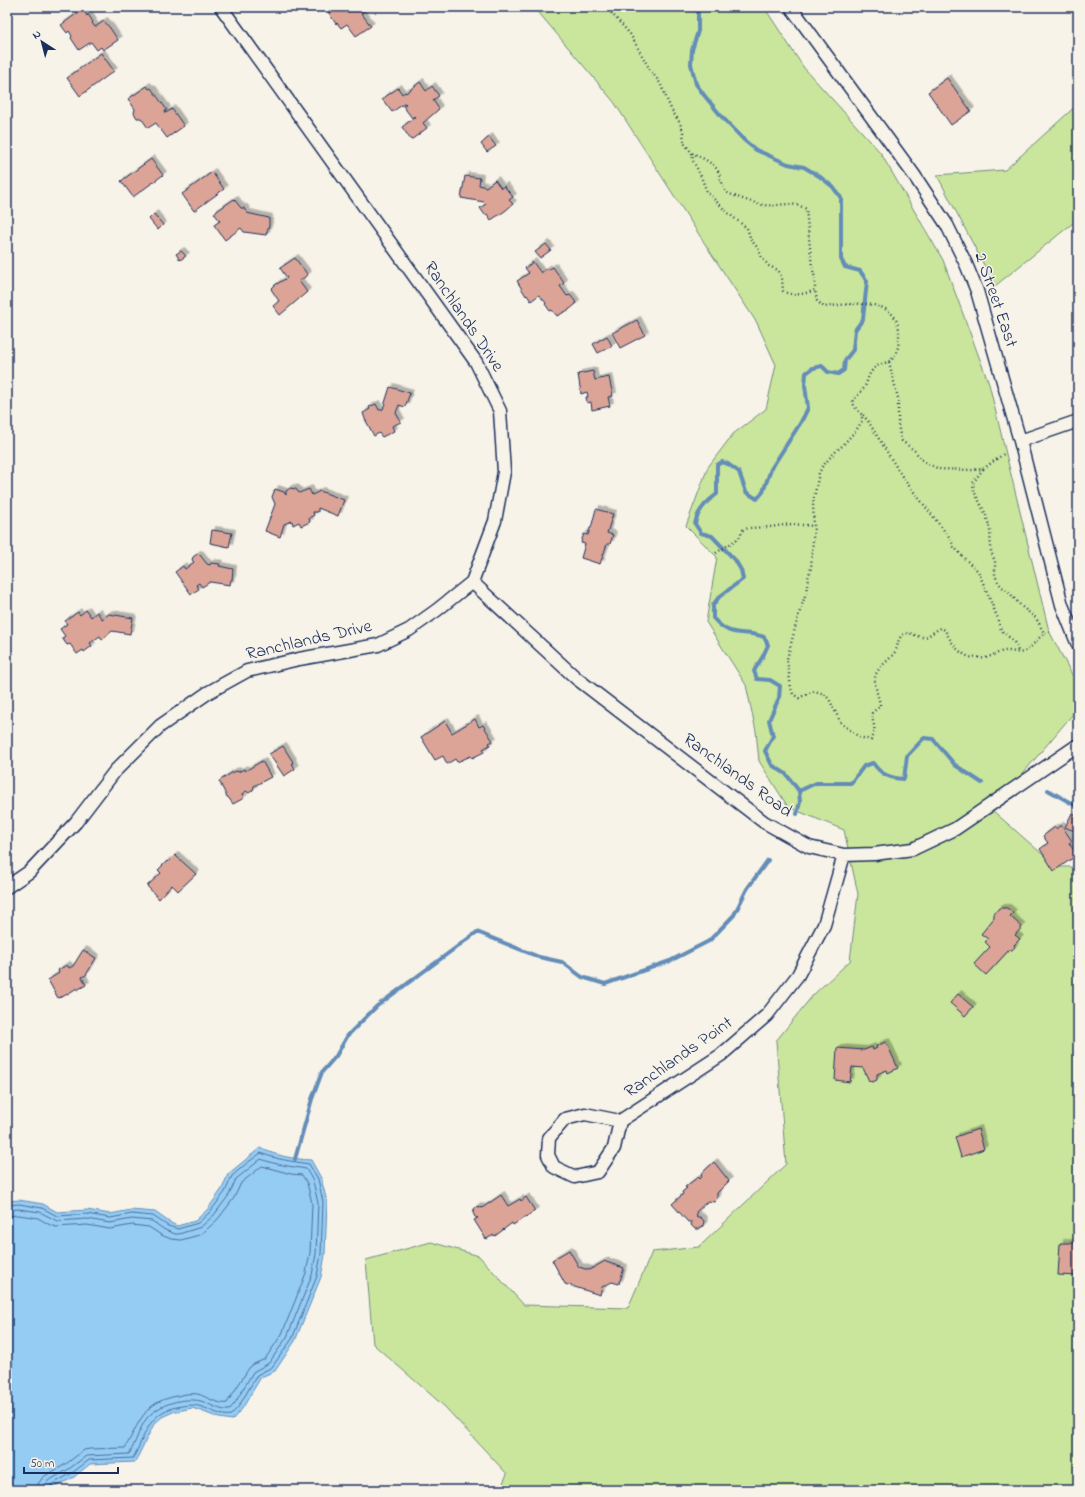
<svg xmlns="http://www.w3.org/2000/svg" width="1085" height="1497" font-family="'Indie Flower',sans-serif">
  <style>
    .green { fill: #cae69c; stroke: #728a7d }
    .water { fill: #95ccf4; stroke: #648db8 }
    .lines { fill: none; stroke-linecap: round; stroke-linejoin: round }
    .shore { stroke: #4c6e9a; stroke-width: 1 }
    .stream { stroke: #648db8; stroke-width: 4 }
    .building { fill: #dca496; stroke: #1b2f5e; filter: url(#shadow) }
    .street-casing { stroke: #1b2f5e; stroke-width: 15 }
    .path { stroke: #1b2f5e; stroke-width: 2.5; stroke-dasharray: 1 3; stroke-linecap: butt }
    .street { stroke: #f7f3e8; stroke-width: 12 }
    .labels { text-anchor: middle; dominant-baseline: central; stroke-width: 3; stroke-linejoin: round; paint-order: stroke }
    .street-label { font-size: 18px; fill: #1b2f5e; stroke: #f7f3e8 }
  </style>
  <defs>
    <filter id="shadow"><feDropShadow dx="3.5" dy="-3.5" stdDeviation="0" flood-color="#0004"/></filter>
  </defs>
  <rect width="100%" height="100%" fill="#f7f3e8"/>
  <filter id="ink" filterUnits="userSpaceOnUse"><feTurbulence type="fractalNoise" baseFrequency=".025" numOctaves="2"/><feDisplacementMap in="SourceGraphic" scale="8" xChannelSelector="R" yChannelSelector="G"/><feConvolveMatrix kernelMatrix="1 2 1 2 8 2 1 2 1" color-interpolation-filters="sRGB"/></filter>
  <g filter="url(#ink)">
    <path class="green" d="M534,7H764L804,68L880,152L943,260L989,384L1049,631L1078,686V708L992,810L1057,867H1078V1490H500L507,1474L445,1407L373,1344L366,1260L431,1242L479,1256L524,1305L628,1308L652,1252L699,1247L786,1164L776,1041L813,995L850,961L858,894L844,830L788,807L759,761L756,731L746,685L706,622L717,557L686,526L708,467L733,434L766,409L776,365L757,323L707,247L614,102Z
      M1078,104V219L995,286L937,175L1005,170Z"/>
    <path class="water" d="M260,1148C277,1156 293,1159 311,1160L321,1178L327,1202L325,1255L321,1277L295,1341L275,1371L261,1377L242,1409L232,1420L219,1418L201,1411L192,1408L173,1412L162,1417L154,1424L135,1462L90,1464L74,1477L50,1490H7V1201L19,1200L43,1204L57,1212L87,1210L110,1214L131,1210L155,1212L169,1222L177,1226L195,1221L207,1210L222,1189L228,1174Z"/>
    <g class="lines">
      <path class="shore" d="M7,1205L19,1204L42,1208L57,1216L87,1214L110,1218L132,1214L153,1216L168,1226L178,1229L198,1223L210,1212L225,1192L232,1176L247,1163L261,1153C278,1160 291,1161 309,1164L318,1179L323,1202L321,1254L317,1276L292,1339L272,1367L257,1375L239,1406L231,1415C221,1417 212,1410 202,1407C193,1404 186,1405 177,1407C148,1412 145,1437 133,1458L89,1460L72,1473L51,1485L49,1490
        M7,1210L19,1209L40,1212L57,1221L87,1219L110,1223L132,1219L152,1221L165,1230L175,1234H179L201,1227L214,1215L229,1195L236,1179L261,1159C276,1165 290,1166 306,1169L313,1181L318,1203L316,1254L312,1275L287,1337L269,1363L253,1372L235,1403L229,1410C220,1411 210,1404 201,1401C183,1397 159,1404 147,1418C139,1428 136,1443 129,1454L86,1456L69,1469L48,1481L44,1485V1490
        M7,1216L19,1215L38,1218L50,1225L56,1227L87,1225L110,1229L132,1225L149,1227L161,1235L171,1239L181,1240L199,1235L205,1231L218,1219L234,1198L241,1183L262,1166L291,1174L302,1175L307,1183L312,1203L310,1253L306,1273L282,1334L265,1359L254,1364L249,1368L227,1403C219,1405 207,1397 198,1394C191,1393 184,1394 177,1396C143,1402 140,1422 125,1448L90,1449L84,1450L66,1464L43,1477L38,1484V1490"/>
      <path class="stream" d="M698,7V31L692,50L691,64L696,84L704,95L722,117L745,141L756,150L788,164L804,167L819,176L833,187L841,198V259L845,267L860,271L867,281L863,319L855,330L853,350L845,360L844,370L838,374L828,372L822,366L813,368L806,373L805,385L808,408L801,422L771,469L763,492L757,499L746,492L739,472L728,464L722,462L717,465V494C706,502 697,511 695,524L701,533L712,536L735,560L741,570L743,579L719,597L713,605V618C732,640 741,629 764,637L768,645L763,656L754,671L757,679L770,680L780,686L779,698L769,720L773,736L765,751L772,765L786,774L799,791
        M1048,790L1078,807
        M799,791L816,783H851L864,766L873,763C881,775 890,778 904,779L907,756L924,738L933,739L955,765L982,783
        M797,814L800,802L799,791
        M295,1159L312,1099L322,1072L336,1056L348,1035L377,1006L477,932L539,957L562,962L582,977L605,984L670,961L709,941L734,915L747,889L768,860"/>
    </g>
    <path class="building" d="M330,7H363L365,10L361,13L371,26L356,36L347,24L341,28L337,23L336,24L327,10Z
      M83,9L87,16L88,14L93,22L92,23L95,27L104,21L110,28L118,40L103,50L101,47L97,50L91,42L79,50L71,38L72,36L69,31L67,33L61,25Z
      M101,53L114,71L80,96L67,78Z
      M947,78L971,111L951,125L928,92Z
      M420,82L426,91L432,86L439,96L433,100L439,109L423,123L427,128L411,140L402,127L415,117L414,116L412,118L403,106L406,104L405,103L392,112L382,99L398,88L402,94L405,92L406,93Z
      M147,86L149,89L151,88L167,110L165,111L166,113L172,109L184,126L167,138L156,123L148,128L141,118H137L134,113L135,109L128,99Z
      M489,137L496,146L487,152L481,144Z
      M151,159L163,175L133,197L121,181Z
      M212,172L224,189L194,211L182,194Z
      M465,176L480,178L479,185L486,187L495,180L501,188L504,186L513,197L509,200L513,204L505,211L491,220L487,214L485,215L480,208L486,204L484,202L461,198Z
      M234,199L241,208H244L247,213L269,218V226L266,235L244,232L241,228L225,240L214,225L220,221L214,213Z
      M154,214L163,225L158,230L149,219Z
      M546,244L551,250L540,258L535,252Z
      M181,251L186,256L180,260L176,254Z
      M295,258L308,275L299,281L307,292L280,315L273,306L279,301L271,289L275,285L287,278L280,268Z
      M533,262L541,273L547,268L548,270L553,267L564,283L560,286L567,296L570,295L575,301L576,304L570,309L557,316L552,310L550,311L545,304L546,303L539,295L531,301L527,295L526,296L517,281L529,273L525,268Z
      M637,320L645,335L620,348L612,333Z
      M607,336L612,346L598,353L593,344Z
      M593,371L595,380L609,377L613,396L608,397L610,406L592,410L591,402L587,403L586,397H588L587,392L581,394L578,374Z
      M390,387L410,393L405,407L399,405L396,413L401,422L392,426L394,431L382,437L379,433L374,436L365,419L363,413L370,409L369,407L376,404L379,410L383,409Z
      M290,488L296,489L299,493L309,489L312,495L320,491L344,500L338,516L318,508V512H313L314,515L309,518L310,522L301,526L299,522L293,525L292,521L284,524L280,537L265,531L275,504L272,497L275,489L284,492L286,495V491Z
      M596,509L613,514L607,533L613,535L610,544H607L600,564L581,558L585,544L581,543L583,536L584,534L588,535L590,528H591Z
      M212,530L232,533L229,547L210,543Z
      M197,554L200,555L207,564L210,565L211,563L220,564L219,566L233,569L232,580H231L230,585L210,582L202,587L199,583L196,585L199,589L191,594L175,572L183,566L185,569L194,562L192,560L193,557Z
      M86,610L91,617L97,612L102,619L109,614L133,618L130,634L112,631L102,640L100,636L90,643L92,646L84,652L83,650L77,654L70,644L67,645L62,638L65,636L60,629L67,624L65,621L78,612L80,615Z
      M475,719L479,727L483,725L493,741L489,743L490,745L483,749L484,752L472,758L471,756L457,762L455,759L447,764L443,756L435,760L421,737L445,721L452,733Z
      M283,746L293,762L292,763L295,769L284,776L269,754Z
      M262,761L271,777L254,786L253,790L249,793L246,791L242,794L244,798L233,804L228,797H227L219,781L233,772L237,771L238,772L244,769L245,771Z
      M1072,813L1078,816V833L1065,827Z
      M1061,825L1072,841L1069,843L1077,855L1054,871L1040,849L1048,843L1043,836L1055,827L1056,829Z
      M175,855L196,874L178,891L172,885L159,899L147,886L161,873L158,870L167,861L168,862Z
      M999,908H1007L1013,913L1010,916L1022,927L1015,935L1020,939L1014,945L1015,947L1012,950H1009L986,975L974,964L990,947L985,942L988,939L981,934L994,918V914Z
      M83,950L96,958L86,975L82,977L86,985L77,990V988L64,996L58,998L48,980L59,973L58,970L65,966L67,965L69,968L73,966Z
      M958,994L973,1007L965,1016L950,1003Z
      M886,1042L898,1068L888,1073L887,1070L877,1074V1080L872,1082L869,1081L863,1068L852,1067L850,1082L835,1080L837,1048L864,1050L872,1047L873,1050L877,1048L876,1046Z
      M978,1129L984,1149L961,1157L955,1137Z
      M714,1162L729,1181L717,1193V1199L714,1202L708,1201L696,1212L697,1217H700L704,1221L703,1226L699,1229H695L691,1225L692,1222H688L672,1204L683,1194L682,1192L687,1188L685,1187L698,1177L700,1179L702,1176L701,1175L704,1171Z
      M501,1195L508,1206L520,1199L521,1201L526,1197L535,1211L513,1225L512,1223L495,1236L494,1235L486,1239L474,1220L478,1218L475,1217L473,1213L474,1209L477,1206L482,1208Z
      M1060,1243H1078V1276L1058,1275Z
      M569,1250L579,1267L589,1270L605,1261L606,1262L624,1268L619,1284L612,1282L602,1287L600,1295L565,1284L552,1260Z"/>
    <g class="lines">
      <g class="street-casing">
        <path id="street" d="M791,7L914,175L947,225L966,264L977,291L1020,441L1062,605L1078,645
          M1020,441L1078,421
          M472,582L576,678L764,822L809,847L844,855L874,854L913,849L955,829L1078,745
          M7,887L29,872L76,822L115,771L160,726L209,692L247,671L299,659L378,645L409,630L437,610L472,582L495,521L504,472L500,411L476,362L221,7
          M585,1114L620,1121L614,1148L598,1172L575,1177L554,1167L548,1155L549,1138L565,1119Z
          M620,1121L721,1055L767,1015L798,975L824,925L844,855"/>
      </g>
      <path class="path" d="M606,7L630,34L649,68L660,83L671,109L680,123L683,132L684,143L692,153L693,161L700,174L707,192L729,214L747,228L751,240L758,248L762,258L769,266L778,270L782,278L783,291C792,297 805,294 815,290L817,301L824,307C848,304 896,295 899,331C899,340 899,351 893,358C889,363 882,363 877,366C869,372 869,376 866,384C863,391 857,395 853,401L854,406L862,415V421L857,429L842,446L833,454L822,467L819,473L813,503L814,526L811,568L808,578L806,593L798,617L787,659L791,688L793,694L799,698L809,693L815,691L824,694L829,699L841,723L859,737L871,740C878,729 872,724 872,713L880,706V703C878,698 877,693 876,688C870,668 888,665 896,650C898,645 898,637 904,634C911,631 916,637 922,637C928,638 935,630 941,628L945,630C950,640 957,653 970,657C973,658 972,656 976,657C979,657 981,659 985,658C992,656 998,652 1005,651C1012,650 1021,655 1026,651C1036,644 1041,631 1053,631
        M692,153C700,157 710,161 716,168C722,175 720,187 728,193C733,196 757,204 763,205C778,207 792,200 806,209L812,267L815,278V290
        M889,362L898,398V424L900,435L902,441L915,451L921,459L928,464L939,469L972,470L983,469L1005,453
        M863,415L868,421L903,478L950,538L954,547L965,559L978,571L999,621C1000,631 1002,631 1009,637C1014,640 1016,646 1018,651
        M983,469L973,483L974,491L986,515L990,529L991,552L995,561V575L998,582L1002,587L1008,591L1021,606L1036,618L1044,633
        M716,553L739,538L743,530L748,528L770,527L791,524L814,526"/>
      <use href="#street" class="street"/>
    </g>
  </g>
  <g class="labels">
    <g class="street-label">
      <text transform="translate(995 300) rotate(71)">2 Street East</text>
      <text transform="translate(463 317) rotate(56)">Ranchlands Drive</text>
      <text transform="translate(309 641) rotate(-13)">Ranchlands Drive</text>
      <text transform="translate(737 776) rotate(36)">Ranchlands Road</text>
      <text transform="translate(679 1058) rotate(-35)">Ranchlands Point</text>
    </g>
  </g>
  <rect width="1085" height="1497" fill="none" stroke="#f7f3e8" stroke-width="24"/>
  <rect x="12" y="12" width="1061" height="1473" fill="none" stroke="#1b2f5e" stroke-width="1.5" filter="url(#ink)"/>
  <g transform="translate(42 42) rotate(324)" stroke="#f7f3e8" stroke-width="3" paint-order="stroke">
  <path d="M0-3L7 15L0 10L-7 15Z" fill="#1b2f5e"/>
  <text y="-6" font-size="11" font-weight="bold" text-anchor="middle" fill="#1b2f5e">N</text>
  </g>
  <path d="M24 1467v6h94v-6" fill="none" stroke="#1b2f5e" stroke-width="2"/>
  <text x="30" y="1467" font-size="12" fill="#1b2f5e" stroke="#f7f3e8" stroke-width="3" paint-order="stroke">50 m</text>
</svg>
